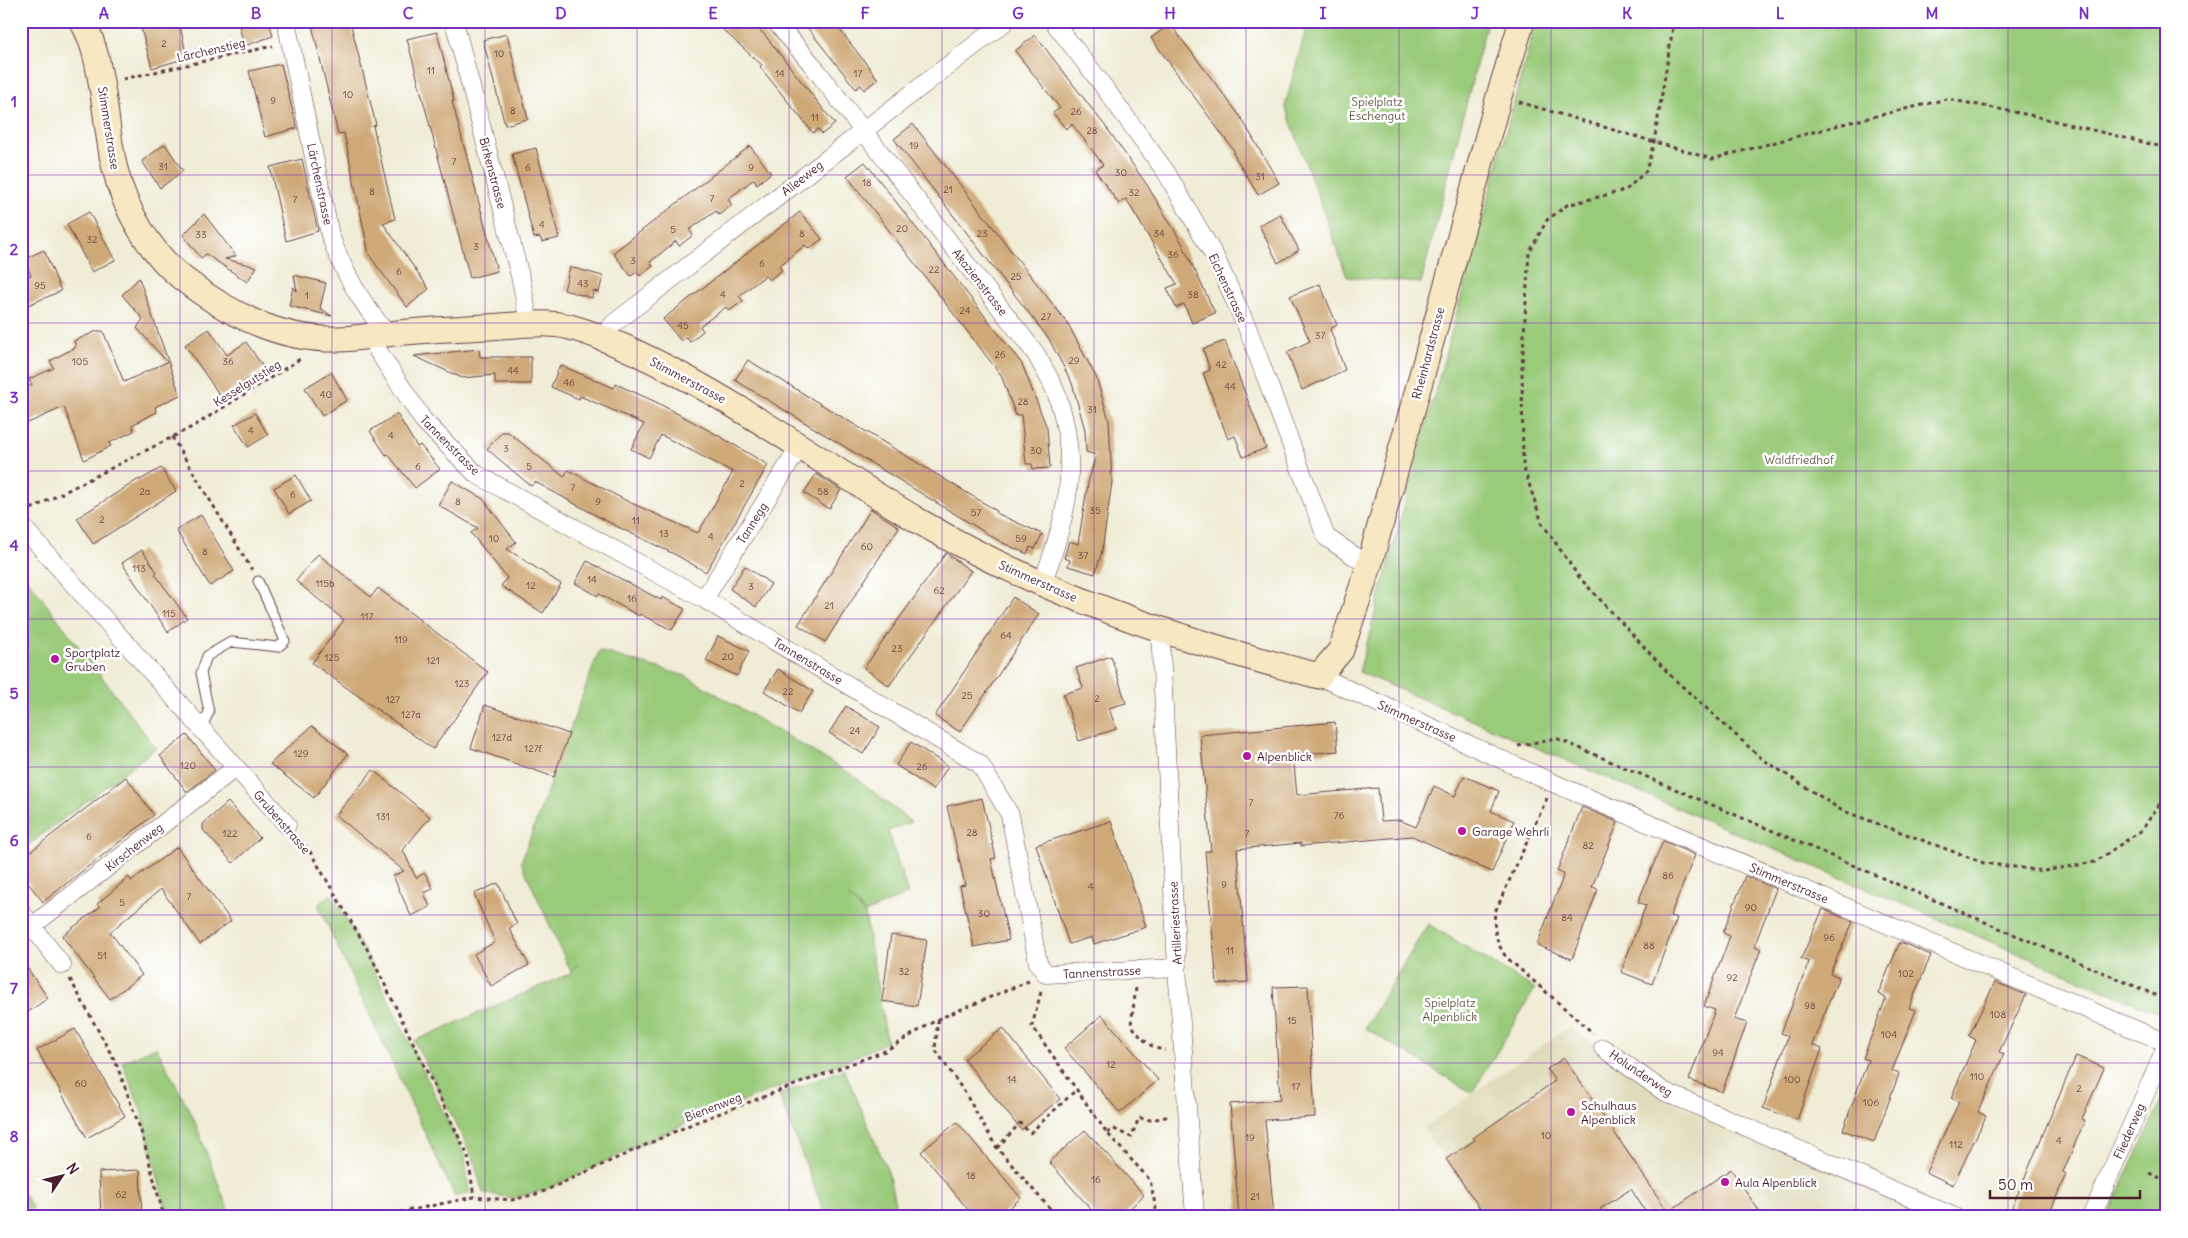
<svg xmlns="http://www.w3.org/2000/svg" width="2188" height="1238" font-family="Delius,sans-serif">
  <style>
    .built { fill: #e0dcbb }
    .green { fill: #9acb7a; stroke: #727552 }
    .building { fill: #cfa978 }
    .lines { fill: none; stroke-linecap: round; stroke-linejoin: round }
    .lane-casing { stroke: #633e45; stroke-width: 11 }
    .street-casing { stroke: #633e45; stroke-width: 19 }
    .secondary-casing { stroke: #633e45; stroke-width: 27 }
    .path { stroke: #633e45; stroke-width: 3; stroke-dasharray: 4 4; stroke-linecap: butt }
    .lane { stroke: #fff; stroke-width: 9 }
    .street { stroke: #fff; stroke-width: 18 }
    .secondary { stroke: #f7e8c3; stroke-width: 25 }
    .grid { fill: none; stroke: #7b2cbf; stroke-width: 1; stroke-opacity: 0.55 }
    .poi-dot { fill: #b5179e; stroke: #fff; stroke-width: 2 }
    .labels { text-anchor: middle; dominant-baseline: central; stroke-width: 5; stroke-linejoin: round; paint-order: stroke }
    .number-label { font-size: 10px; fill: #6b423e }
    .street-label { font-size: 12px; fill: #4a1f2b; stroke: #fff }
    .park-label { font-size: 12px; fill: #665b47; stroke: #fff }
    .poi-label { font-size: 12px; fill: #4a1f2b; stroke: #fff; text-anchor: start }
    .neatline { fill: none; stroke: #7b2cbf; stroke-width: 2 }
    .grid-label { font-size: 16px; text-anchor: middle; font-weight: bold; fill: #7b2cbf }
  </style>
  <rect width="100%" height="100%" fill="#fff"/>
  <filter id="ink" filterUnits="userSpaceOnUse"><feTurbulence type="fractalNoise" baseFrequency=".02" numOctaves="2"/><feDisplacementMap in="SourceGraphic" scale="10" xChannelSelector="R" yChannelSelector="G"/><feConvolveMatrix kernelMatrix="1 2 1 2 8 2 1 2 1" color-interpolation-filters="sRGB"/></filter>
  <filter id="wash" filterUnits="userSpaceOnUse"><feTurbulence type="fractalNoise" baseFrequency=".0096" numOctaves="4" result="noise"/><feDisplacementMap in="SourceGraphic" scale="20" xChannelSelector="R" yChannelSelector="G"/><feGaussianBlur stdDeviation="1.12" result="paint"/><feColorMatrix in="noise" values="0 0 0 0 0 0 0 0 0 0 0 0 0 0 0 0 0 1.4 0 .05"/><feComposite in="paint" operator="in"/></filter>
  <g filter="url(#wash)">
    <rect width="100%" height="100%" fill="#f0ecd6"/>
    <path class="built" d="M1570,1026L1659,1096L1940,1217H1483L1423,1128Z"/>
    <path class="green" d="M1308,21L1487,22L1421,283L1347,277L1285,106Z
      M1536,21H2167V1017L1359,672Z
      M21,571L156,748L21,851Z
      M599,651L686,676L854,776L911,822L888,831L908,894L865,913L848,896L865,914L887,1042L839,1064L691,1121L545,1190L513,1198L483,1193L473,1158L414,1041L571,973L578,964L571,972L521,862Z
      M331,894L366,954L465,1156L469,1193L455,1197L318,905Z
      M1428,924L1535,989L1472,1093L1365,1028Z
      M156,1047L193,1117L231,1217H168L141,1110L122,1062Z
      M844,1069L888,1172L898,1217H826L779,1095Z
      M2167,1089V1217H2107Z
      M21,1191L33,1208L21,1216Z"/>
    <g id="blocks">
      <path class="building" d="M151,21H179L187,58L152,68L141,28L152,25Z
        M238,21H269L273,36L244,46Z
        M311,21H350L376,125L373,126L395,219L383,223L429,289L407,307L369,255L344,133L338,134Z
        M731,21H749L764,34L835,124L822,134L818,129L813,133L760,67L762,65L723,30Z
        M802,21H833L878,79L864,90L861,85L856,89Z
        M1170,24L1240,116L1279,183L1258,195L1233,153L1235,152L1151,38Z
        M437,32L454,101H452L497,271L470,278L407,39Z
        M507,34L528,119L505,125L483,40Z
        M1035,35L1109,131L1147,185L1182,243L1215,313L1192,323L1184,304L1176,308L1167,288L1177,284L1126,199L1119,204L1095,170L1103,165L1093,151L1072,124L1066,129L1053,113L1060,108L1015,51Z
        M281,64L297,128L265,137L249,71Z
        M913,124L1068,324L1096,377L1109,420L1112,482L1102,551L1095,574L1068,566L1070,560L1064,558L1069,541L1078,544L1088,483L1096,455L1086,452L1085,430L1072,383L1049,339L894,139Z
        M165,144L183,171L160,188L142,161Z
        M750,146L771,173L757,184L754,179L728,199L732,205L719,215L716,211L689,230L693,235L679,246L676,241L650,262L653,266L640,276L637,272L631,276L613,253Z
        M536,148L559,238L542,242L540,237L534,238L512,154Z
        M302,159L318,231L286,241L270,167Z
        M865,162L1022,364L1047,428L1050,468L1033,469L1032,464H1026L1021,414L1016,416L1001,375L847,176Z
        M89,212L115,260L92,272L67,224Z
        M800,212L822,239L809,249L805,245L779,266L782,270L769,280L765,276L739,296L743,301L729,311L726,307L700,326L703,331L690,342L686,337L681,341L663,319Z
        M204,214L236,256L225,259L257,267L247,282L206,254L201,258L183,235Z
        M1280,214L1299,250L1278,263L1259,225Z
        M44,250L61,291L21,308V279L31,275L24,259Z
        M570,267L603,276L599,292L593,291L592,298L564,290Z
        M294,275L326,283L320,308L332,316L289,306L293,287L297,291Z
        M139,278L180,395L155,407L157,412L132,425L134,431L109,443L111,446L84,460L64,407L21,426V389L32,385L29,379L54,368L50,361L76,347L74,341L97,331H103L124,382L167,362L137,328L143,319L122,295Z
        M1320,284L1337,325L1330,329L1345,370L1302,390L1287,352L1310,341L1290,296Z
        M209,329L227,355L246,342L264,368L221,397L185,345Z
        M1225,341L1266,448L1243,457L1235,436L1228,439L1203,373L1210,370L1203,349Z
        M479,349L480,357H531V384H495V375L462,378L414,356Z
        M748,360L997,511L996,513L1042,534L1035,549L1030,547L1027,554L1001,542L735,380Z
        M560,365L614,388L616,384L656,402L721,437L768,465L706,572L676,555L614,525L535,482L531,486L487,449L502,432H508L564,477L568,470L629,502L698,533L733,472L661,435L649,458L631,449L644,424L580,396L579,399L551,387Z
        M331,372L347,400L322,416L305,388Z
        M255,413L268,435L248,447L234,425Z
        M397,414L417,447L420,445L440,469L415,488L388,454L386,455L370,431Z
        M161,468L176,491L93,544L77,518L139,479L140,480Z
        M816,474L841,490L829,509L804,493Z
        M296,475L311,501L289,514L274,488Z
        M452,481L483,499L516,542L507,549L561,584L543,613L501,586L507,578L471,533L478,528L438,505Z
        M871,509L899,527L825,642L798,625Z
        M201,515L234,571L210,586L176,530Z
        M142,550L157,572L155,574L187,618L168,632L122,563Z
        M946,553L971,571L889,686L864,668Z
        M318,554L371,597L378,588L488,672L433,749L312,663L344,620L296,581Z
        M587,561L661,600L662,597L685,609L672,630L640,614L639,616L599,594L598,596L575,583Z
        M745,566L771,584L756,607L730,589Z
        M1013,597L1039,614L960,732L935,716Z
        M718,636L749,651L737,676L706,661Z
        M1111,656L1126,703L1109,708L1116,729L1079,741L1063,694L1083,688L1076,668Z
        M778,669L813,691L799,713L764,691Z
        M485,705L569,734L554,777L471,748Z
        M846,706L880,727L863,754L829,733Z
        M1335,722L1338,751L1293,755L1297,795L1378,788L1381,821L1399,820L1416,827L1434,786L1455,796L1464,776L1499,791L1491,811L1514,821L1492,872L1412,836L1301,846V843L1237,849L1248,982L1217,984L1205,851H1211L1200,735Z
        M312,726L348,754L314,798L270,764Z
        M187,735L215,770L187,792L160,756Z
        M911,742L948,766L933,790L896,765Z
        M373,770L430,817L403,850L416,878L425,873L433,889L424,893L430,907L411,916L393,876L404,871L336,815Z
        M126,777L154,815L43,902L21,874V859Z
        M982,798L996,858L991,859L1009,940L974,947L960,886L965,885L947,806Z
        M228,802L260,838L233,863L203,830V824Z
        M1582,807L1618,822L1592,887L1598,889L1572,959L1537,945L1564,874L1557,871Z
        M1111,821L1146,927L1094,944L1092,937L1069,944L1036,845Z
        M1663,841L1695,855L1670,916L1677,918L1652,984L1621,972L1646,905L1638,902Z
        M177,847L231,921L200,944L161,889L110,932L142,975L110,999L62,936L100,907L97,904L129,877L131,881Z
        M1745,876L1776,889L1754,947L1761,949L1734,1019L1747,1023L1722,1092L1689,1080L1715,1010L1704,1006L1730,936L1723,933Z
        M498,883L517,924L509,928L529,965L491,986L474,954L495,942L474,894Z
        M1823,909L1853,922L1830,973L1839,977L1812,1045L1822,1049L1797,1120L1763,1108L1788,1036L1781,1033L1809,962L1801,959Z
        M891,935L927,940L917,1006L882,1001Z
        M1900,942L1931,955L1909,1008L1916,1010L1892,1071L1899,1074L1874,1142L1843,1130L1868,1060L1863,1058L1886,998L1878,994Z
        M21,959L48,998L21,1017Z
        M1995,982L2026,995L1999,1052L2004,1054L1978,1112L1986,1116L1953,1185L1926,1172L1959,1102L1951,1098L1976,1040L1969,1036Z
        M1308,986L1315,1117L1265,1120L1274,1217H1239L1230,1104L1280,1100L1273,987Z
        M1102,1015L1158,1080L1120,1113L1064,1048Z
        M1003,1028L1060,1099L1021,1130L964,1059Z
        M75,1029L125,1116L87,1138L37,1050Z
        M2076,1056L2104,1068L2082,1119L2085,1120L2063,1172L2066,1174L2048,1217H2008Z
        M1564,1058L1668,1212L1731,1169L1763,1217H1649L1631,1189L1600,1209L1605,1217H1486L1446,1159L1475,1140L1473,1138L1555,1081L1547,1069Z
        M957,1122L1021,1198L998,1217H974L921,1152Z
        M1085,1130L1144,1195L1121,1217H1098L1049,1162Z
        M140,1170L142,1217H101L99,1172Z"/>
    </g>
  </g>
  <g filter="url(#ink)">
    <use href="#blocks" fill-opacity="0" stroke="#633e45" stroke-width="1"/>
    <g class="lines">
      <g class="lane-casing">
        <path id="lane" d="M201,729L209,712L201,673L207,656L231,642L278,647L285,641L258,581"/>
      </g>
      <g class="street-casing">
        <path id="street" d="M286,21L330,235C344,274 361,302 387,334
          M454,21L522,284L529,325
          M775,21L810,62L1036,354C1043,368 1052,381 1057,395C1081,465 1067,517 1042,584
          M1053,21L1098,79L1166,172L1215,257L1247,327L1326,537L1369,566
          M373,336L378,351L423,420L476,474L704,599L980,764L1010,815L1038,963L1046,974L1177,968
          M603,339L613,324L1006,21
          M21,525L287,825
          M704,599L800,446
          M1160,629L1177,968L1195,1217
          M1319,676L1553,783L2167,1043
          M21,912L62,965
          M32,926L235,768
          M1603,1048L1663,1091L1955,1217
          M2091,1217L2167,1045"/>
      </g>
      <g class="secondary-casing">
        <path id="secondary" d="M82,21C95,43 99,69 103,94C107,119 109,145 115,169C125,210 149,251 182,278C224,311 272,337 327,339C347,340 367,336 387,334C420,330 453,329 486,327C513,326 544,320 570,327C606,337 642,355 675,372C760,417 839,474 922,523C1046,595 1182,641 1319,676L1341,650L1369,566L1499,96L1522,21"/>
      </g>
      <path class="path" d="M1674,21L1654,142L1646,171L1626,190L1567,205L1547,220L1529,253L1522,368L1523,466L1542,523L1579,577L1672,677L1761,758L1841,810L1984,863L2044,871L2095,862L2142,830L2167,793
        M123,79L273,46
        M1519,102L1712,159L1847,123L1947,99L2030,115L2167,148
        M172,437L252,570
        M31,509L194,426L300,359
        M1518,746L1556,738L2167,1000
        M1547,798L1495,912C1493,930 1496,942 1506,957L1593,1033
        M299,839L309,850L370,954L468,1156L474,1197
        M70,979L116,1063L141,1131L164,1217
        M1136,988L1131,1024C1139,1036 1150,1049 1165,1050
        M1041,992L1032,1026L1107,1133L1150,1180L1157,1214L1160,1217
        M938,1019L935,1049L965,1093L997,1148L1057,1217
        M1107,1133L1114,1129L1131,1137L1139,1118L1151,1120L1170,1116
        M997,1148L1020,1123L1030,1133L1076,1090
        M2149,1173L2167,1181
        M377,1217L474,1197L512,1200L540,1193L694,1123L885,1051L938,1019L1029,981"/>
      <use href="#lane" class="lane"/>
      <use href="#street" class="street"/>
      <use href="#secondary" class="secondary"/>
    </g>
  </g>
  <path class="grid" d="M180,21V1217M332,21V1217M485,21V1217M637,21V1217M789,21V1217M942,21V1217M1094,21V1217M1246,21V1217M1399,21V1217M1551,21V1217M1703,21V1217M1856,21V1217M2008,21V1217M21,175H2167M21,323H2167M21,471H2167M21,619H2167M21,767H2167M21,915H2167M21,1063H2167"/>
  <g class="poi-dot">
    <circle cx="55" cy="659" r="5"/>
    <circle cx="1247" cy="756" r="5"/>
    <circle cx="1462" cy="831" r="5"/>
    <circle cx="1571" cy="1112" r="5"/>
    <circle cx="1725" cy="1182" r="5"/>
  </g>
  <g class="labels">
    <g class="number-label">
      <text x="164" y="43">2</text>
      <text x="499" y="53">10</text>
      <text x="431" y="70">11</text>
      <text x="780" y="73">14</text>
      <text x="858" y="73">17</text>
      <text x="348" y="94">10</text>
      <text x="273" y="100">9</text>
      <text x="513" y="110">8</text>
      <text x="1076" y="111">26</text>
      <text x="815" y="117">11</text>
      <text x="1092" y="130">28</text>
      <text x="914" y="145">19</text>
      <text x="454" y="161">7</text>
      <text x="163" y="166">31</text>
      <text x="528" y="167">6</text>
      <text x="751" y="167">9</text>
      <text x="1121" y="172">30</text>
      <text x="1260" y="176">31</text>
      <text x="867" y="182">18</text>
      <text x="948" y="189">21</text>
      <text x="372" y="191">8</text>
      <text x="1134" y="192">32</text>
      <text x="712" y="198">7</text>
      <text x="295" y="199">7</text>
      <text x="542" y="224">4</text>
      <text x="902" y="228">20</text>
      <text x="673" y="229">5</text>
      <text x="802" y="233">8</text>
      <text x="982" y="233">23</text>
      <text x="1159" y="233">34</text>
      <text x="201" y="234">33</text>
      <text x="92" y="239">32</text>
      <text x="476" y="246">3</text>
      <text x="1173" y="254">36</text>
      <text x="633" y="260">3</text>
      <text x="762" y="263">6</text>
      <text x="934" y="269">22</text>
      <text x="399" y="271">6</text>
      <text x="1016" y="276">25</text>
      <text x="583" y="283">43</text>
      <text x="40" y="285">95</text>
      <text x="723" y="294">4</text>
      <text x="1193" y="294">38</text>
      <text x="307" y="295">1</text>
      <text x="965" y="310">24</text>
      <text x="1046" y="316">27</text>
      <text x="683" y="325">45</text>
      <text x="1320" y="335">37</text>
      <text x="1000" y="354">26</text>
      <text x="1074" y="360">29</text>
      <text x="80" y="361">105</text>
      <text x="228" y="361">36</text>
      <text x="1221" y="364">42</text>
      <text x="513" y="370">44</text>
      <text x="569" y="382">46</text>
      <text x="1230" y="386">44</text>
      <text x="326" y="394">40</text>
      <text x="1023" y="401">28</text>
      <text x="1092" y="409">31</text>
      <text x="251" y="430">4</text>
      <text x="391" y="435">4</text>
      <text x="506" y="448">3</text>
      <text x="1036" y="450">30</text>
      <text x="418" y="466">6</text>
      <text x="529" y="466">5</text>
      <text x="742" y="483">2</text>
      <text x="573" y="487">7</text>
      <text x="145" y="491">2a</text>
      <text x="823" y="491">58</text>
      <text x="293" y="494">6</text>
      <text x="458" y="501">8</text>
      <text x="598" y="501">9</text>
      <text x="1095" y="510">35</text>
      <text x="976" y="512">57</text>
      <text x="102" y="519">2</text>
      <text x="636" y="520">11</text>
      <text x="664" y="533">13</text>
      <text x="711" y="536">4</text>
      <text x="494" y="538">10</text>
      <text x="1021" y="538">59</text>
      <text x="867" y="546">60</text>
      <text x="205" y="551">8</text>
      <text x="1083" y="555">37</text>
      <text x="139" y="568">113</text>
      <text x="592" y="579">14</text>
      <text x="325" y="583">115b</text>
      <text x="531" y="585">12</text>
      <text x="751" y="586">3</text>
      <text x="939" y="590">62</text>
      <text x="632" y="598">16</text>
      <text x="829" y="605">21</text>
      <text x="169" y="613">115</text>
      <text x="367" y="616">117</text>
      <text x="1006" y="635">64</text>
      <text x="401" y="639">119</text>
      <text x="897" y="648">23</text>
      <text x="728" y="656">20</text>
      <text x="332" y="657">125</text>
      <text x="433" y="660">121</text>
      <text x="462" y="683">123</text>
      <text x="788" y="691">22</text>
      <text x="967" y="695">25</text>
      <text x="1097" y="698">2</text>
      <text x="393" y="699">127</text>
      <text x="411" y="714">127a</text>
      <text x="855" y="730">24</text>
      <text x="502" y="737">127d</text>
      <text x="533" y="748">127f</text>
      <text x="301" y="753">129</text>
      <text x="188" y="765">120</text>
      <text x="922" y="766">26</text>
      <text x="1251" y="802">7</text>
      <text x="1339" y="815">76</text>
      <text x="383" y="816">131</text>
      <text x="972" y="832">28</text>
      <text x="230" y="833">122</text>
      <text x="1247" y="833">7</text>
      <text x="89" y="836">6</text>
      <text x="1588" y="845">82</text>
      <text x="1668" y="875">86</text>
      <text x="1224" y="884">9</text>
      <text x="1091" y="886">4</text>
      <text x="189" y="896">7</text>
      <text x="122" y="902">5</text>
      <text x="1751" y="907">90</text>
      <text x="984" y="913">30</text>
      <text x="1567" y="917">84</text>
      <text x="1829" y="937">96</text>
      <text x="1649" y="945">88</text>
      <text x="1230" y="950">11</text>
      <text x="102" y="955">51</text>
      <text x="904" y="971">32</text>
      <text x="1906" y="973">102</text>
      <text x="1732" y="977">92</text>
      <text x="1810" y="1005">98</text>
      <text x="1998" y="1014">108</text>
      <text x="1292" y="1020">15</text>
      <text x="1889" y="1034">104</text>
      <text x="1718" y="1052">94</text>
      <text x="1111" y="1064">12</text>
      <text x="1977" y="1076">110</text>
      <text x="1012" y="1079">14</text>
      <text x="1792" y="1079">100</text>
      <text x="81" y="1083">60</text>
      <text x="1296" y="1086">17</text>
      <text x="2079" y="1088">2</text>
      <text x="1871" y="1102">106</text>
      <text x="1546" y="1135">10</text>
      <text x="1250" y="1137">19</text>
      <text x="2059" y="1140">4</text>
      <text x="1956" y="1144">112</text>
      <text x="971" y="1175">18</text>
      <text x="1096" y="1179">16</text>
      <text x="121" y="1194">62</text>
      <text x="1255" y="1196">21</text>
    </g>
    <g class="street-label">
      <text transform="translate(211 50) rotate(-13)">Lärchenstieg</text>
      <text transform="translate(109 128) rotate(81)">Stimmerstrasse</text>
      <text transform="translate(493 173) rotate(75)">Birkenstrasse</text>
      <text transform="translate(802 178) rotate(-38)">Alleeweg</text>
      <text transform="translate(320 184) rotate(78)">Lärchenstrasse</text>
      <text transform="translate(980 282) rotate(52)">Akazienstrasse</text>
      <text transform="translate(1228 288) rotate(65)">Eichenstrasse</text>
      <text transform="translate(1428 353) rotate(-75)">Rheinhardstrasse</text>
      <text transform="translate(688 380) rotate(28)">Stimmerstrasse</text>
      <text transform="translate(247 383) rotate(-32)">Kesselgutstieg</text>
      <text transform="translate(450 445) rotate(45)">Tannenstrasse</text>
      <text transform="translate(752 523) rotate(-58)">Tannegg</text>
      <text transform="translate(1038 581) rotate(24)">Stimmerstrasse</text>
      <text transform="translate(808 661) rotate(31)">Tannenstrasse</text>
      <text transform="translate(1417 721) rotate(24)">Stimmerstrasse</text>
      <text transform="translate(282 822) rotate(49)">Grubenstrasse</text>
      <text transform="translate(134 847) rotate(-38)">Kirschenweg</text>
      <text transform="translate(1789 883) rotate(23)">Stimmerstrasse</text>
      <text transform="translate(1175 923) rotate(-93)">Artilleriestrasse</text>
      <text transform="translate(1102 972) rotate(-3)">Tannenstrasse</text>
      <text transform="translate(1641 1073) rotate(34)">Holunderweg</text>
      <text transform="translate(713 1107) rotate(-21)">Bienenweg</text>
      <text transform="translate(2129 1131) rotate(-66)">Fliederweg</text>
    </g>
    <g class="park-label">
      <text x="1377" y="101">Spielplatz<tspan x="1377" dy="14">Eschengut</tspan></text>
      <text x="1799" y="459">Waldfriedhof</text>
      <text x="1450" y="1002">Spielplatz<tspan x="1450" dy="14">Alpenblick</tspan></text>
    </g>
    <g class="poi-label">
      <text x="65" y="652">Sportplatz<tspan x="65" dy="14">Gruben</tspan></text>
      <text x="1257" y="756">Alpenblick</text>
      <text x="1472" y="831">Garage Wehrli</text>
      <text x="1581" y="1105">Schulhaus<tspan x="1581" dy="14">Alpenblick</tspan></text>
      <text x="1735" y="1182">Aula Alpenblick</text>
    </g>
  </g>
  <rect width="2188" height="1238" fill="none" stroke="#fff" stroke-width="55"/>
  <g transform="translate(62 1176) rotate(55)" stroke="#ffffff" stroke-width="4" paint-order="stroke">
  <path d="M0-4L9 19L0 12L-9 19Z" fill="#4a1f2b"/>
  <text y="-8" font-size="14" font-weight="bold" text-anchor="middle" fill="#4a1f2b">N</text>
  </g>
  <path d="M1990 1190v8h150v-8" fill="none" stroke="#4a1f2b" stroke-width="2.5"/>
  <text x="1998" y="1190" font-size="15" fill="#4a1f2b" stroke="#ffffff" stroke-width="4" paint-order="stroke">50 m</text>
  <rect x="28" y="28" width="2132" height="1182" class="neatline"/>
  <g class="grid-label">
    <text x="104" y="19">A</text>
    <text x="256" y="19">B</text>
    <text x="408" y="19">C</text>
    <text x="561" y="19">D</text>
    <text x="713" y="19">E</text>
    <text x="865" y="19">F</text>
    <text x="1018" y="19">G</text>
    <text x="1170" y="19">H</text>
    <text x="1323" y="19">I</text>
    <text x="1475" y="19">J</text>
    <text x="1627" y="19">K</text>
    <text x="1780" y="19">L</text>
    <text x="1932" y="19">M</text>
    <text x="2084" y="19">N</text>
    <text x="14" y="107">1</text>
    <text x="14" y="255">2</text>
    <text x="14" y="403">3</text>
    <text x="14" y="551">4</text>
    <text x="14" y="699">5</text>
    <text x="14" y="846">6</text>
    <text x="14" y="994">7</text>
    <text x="14" y="1142">8</text>
  </g>
</svg>
